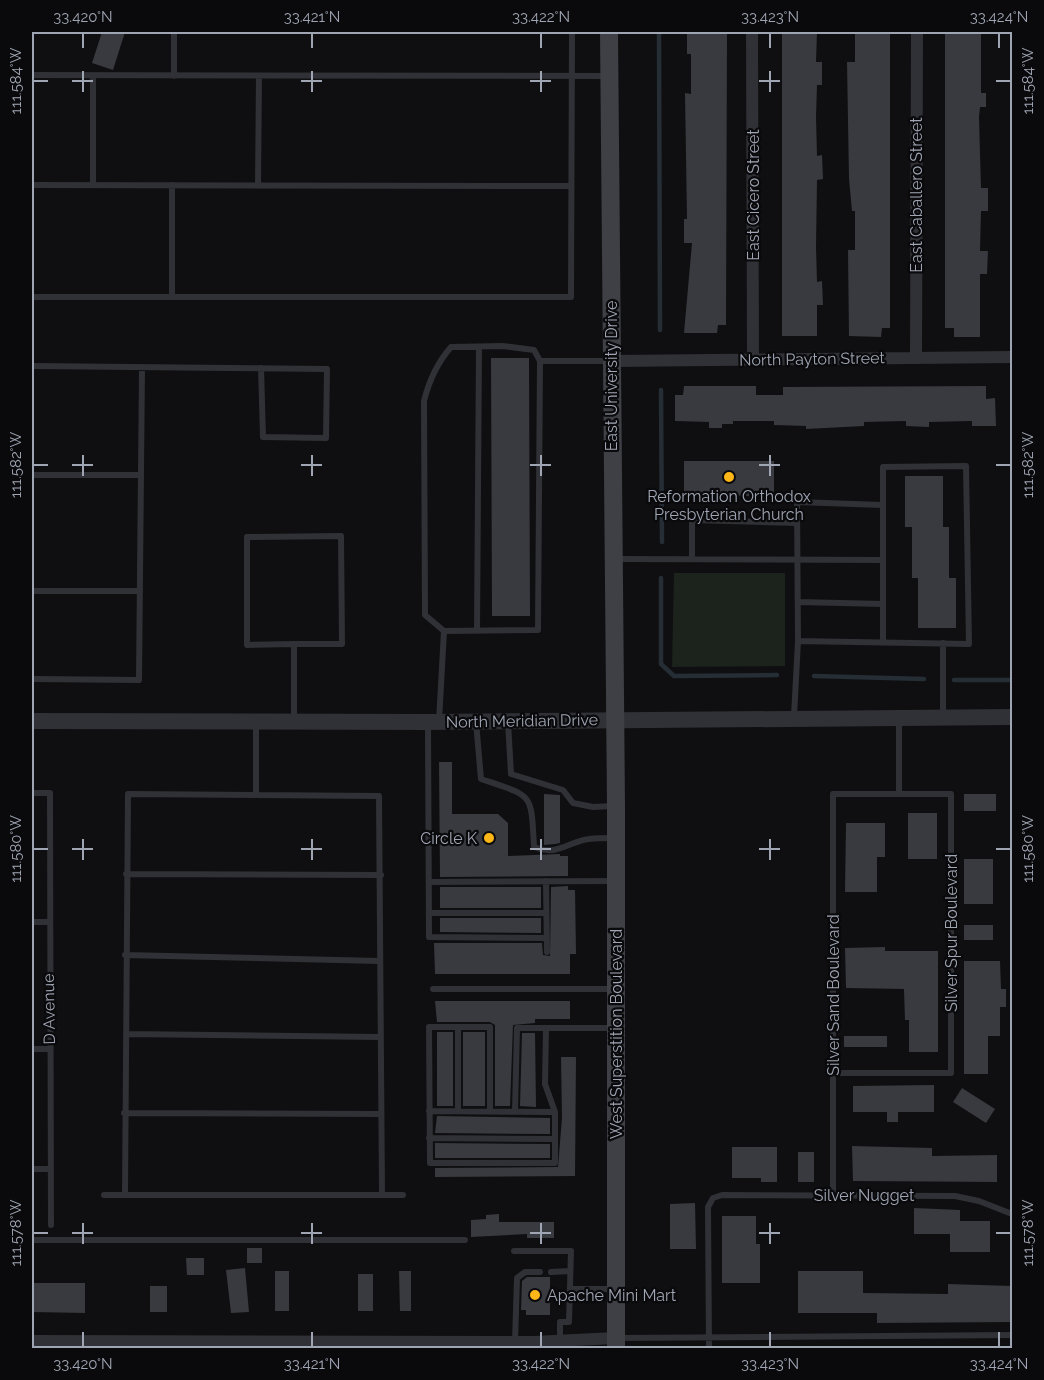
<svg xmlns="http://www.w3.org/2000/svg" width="1044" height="1380" font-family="Raleway,sans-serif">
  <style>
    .green { fill: #1b231c }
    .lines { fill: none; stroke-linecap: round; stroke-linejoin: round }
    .stream { stroke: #252d35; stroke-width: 4.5 }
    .building { fill: #383a3f }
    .service { stroke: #303136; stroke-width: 6 }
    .minor { stroke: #303136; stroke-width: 12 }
    .tertiary { stroke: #303136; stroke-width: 16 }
    .secondary { stroke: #3e4046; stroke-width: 18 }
    .ticks { fill: none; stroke: #9fa5b3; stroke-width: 2 }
    .poi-dot { fill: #ffb619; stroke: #0a0a0c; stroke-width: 2 }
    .labels { text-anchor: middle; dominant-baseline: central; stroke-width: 4.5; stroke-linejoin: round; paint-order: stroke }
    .street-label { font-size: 16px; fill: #9fa5b3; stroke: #0a0a0c }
    .poi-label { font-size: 16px; fill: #9fa5b3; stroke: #0a0a0c }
    .neatline { fill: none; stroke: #9fa5b3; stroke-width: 2 }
    .ticks-label { font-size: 15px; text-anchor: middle; fill: #9fa5b3 }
  </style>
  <rect width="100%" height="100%" fill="#0f0f11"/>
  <path class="green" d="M674,573H785V666L672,667Z"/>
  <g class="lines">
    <path class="stream" d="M659,32L660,330
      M661,390L662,542
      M661,578V664L674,676L777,675
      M814,676L924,679
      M954,680H1012"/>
  </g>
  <path class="building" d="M102,32H125L113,70L92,63Z
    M687,32H727L726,325H718L717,333H684L692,243H684V219H687L685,93L691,94V54H687Z
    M782,32H817L816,62H822V85H817L816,117L817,156L822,155L823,179L817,180L816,247L817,282L822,281L823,305H817V336H782Z
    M855,32H890V328H882L881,337L849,336L848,250H855V211H852L849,179L847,62H855Z
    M945,32H981V93H986V107H980L979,117L981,188H988V211H981L980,251H988L987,274H980V337H954V328H945Z
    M491,358H529L530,616H492Z
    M684,386H756V395H783V387L986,386V399L995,398L996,426H972V421L929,422V427L906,426V421L864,422V426L806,429V426L774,425V421H733V424H722V428H709V422L675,421V395H683Z
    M684,461H774V493H749V496L684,493Z
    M905,476H943V527H949V578H956V628H918V578H912V527H905Z
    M439,762H452V814H498L508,823V856L560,854V856H568V876L440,877Z
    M544,794L560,795V843L555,844L544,845Z
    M964,794H996V811H964Z
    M908,813H937V859H908Z
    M846,823H885V857H877V892H845Z
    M964,859H993V904H964Z
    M568,886V890H575L576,954H570V974H435L434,943H542L543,955L550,956L551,887Z
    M440,887H541V908H440Z
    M440,918H541V933L440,932Z
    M964,925H993V940H964Z
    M885,947V951H938V1052H909V1020H905L904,989L846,988L845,948Z
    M964,961H1000L1001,989H1006V1007H1000V1036H988V1074H964Z
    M435,1001H570V1019H535V1023L513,1025L510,1106H495V1025L490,1022H437Z
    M437,1032H453V1106H437Z
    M463,1032H485V1106H463Z
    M522,1033H535L536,1107L520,1106Z
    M844,1036H887V1047H844Z
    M561,1057H576L575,1176L435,1177V1168L558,1167L562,1118Z
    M934,1085V1112H898V1122H887V1112H853V1086Z
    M962,1088L995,1109L986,1123L953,1102Z
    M437,1116L550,1118V1134L435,1133Z
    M435,1143L550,1144V1158H435Z
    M852,1146L932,1148V1156L997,1155V1182L853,1181Z
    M732,1147H777V1182H761V1178H732Z
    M798,1152H814V1182H798Z
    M695,1203L696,1249H670V1204Z
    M914,1208L960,1210V1221H990V1252H950V1234H914Z
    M499,1214V1222H554V1238H527V1234L471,1237V1220L486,1219V1215Z
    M722,1216H756V1244H760V1283H722Z
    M247,1248H262V1263H247Z
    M186,1258H204V1275H187Z
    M245,1268L249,1312L231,1313L226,1270Z
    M275,1271H289V1311H275Z
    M399,1271H411V1311H400Z
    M798,1271H863V1293L948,1294V1284L1012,1286V1322L877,1323V1313H798Z
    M358,1274H373V1311H358Z
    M527,1277H550V1315H526V1310H521L522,1281Z
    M32,1283H85V1313L32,1312Z
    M150,1286H167V1312H150Z"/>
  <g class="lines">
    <path class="service" d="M174,32V76
      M32,75L609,76
      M93,76V185
      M32,185L571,186
      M258,186L259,76
      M32,297H571L572,32
      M172,297V185
      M32,366L327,369L326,438L263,437L261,368
      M32,475H141
      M692,558V520L797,523
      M617,559L883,560
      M32,591H140
      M798,602L883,604
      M444,631L425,615L424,401C429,381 437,363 451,347L503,346L534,350L540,361
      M477,631L479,347
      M798,641C855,642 912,643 969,644L966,466L883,467V643
      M294,644L247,645V537L341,536L342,644H294V721
      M32,679L139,680L142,367
      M943,715V643
      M794,716L798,641L797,502L882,505
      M899,719V794
      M439,721L444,631L538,630L540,361H609
      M428,722L429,937L546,938
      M476,722L481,779C534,797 531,792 534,847C557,857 569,841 589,839C597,838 606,838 614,838
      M508,722L511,774L563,790L573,803L593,807L613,806
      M32,793H50L51,1225
      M256,795V723
      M126,874L381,875
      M546,881L547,952
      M429,882L615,881
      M429,913H546
      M32,922H48
      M125,955L379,961
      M433,989H615
      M458,1027V1111
      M126,1034L380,1037
      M32,1049H49
      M833,1073H951V794H833V1195
      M429,1111L555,1112
      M490,1111V1027H429L430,1163H555V1112L545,1084L546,1028
      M515,1111L517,1028H612
      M124,1113L381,1114
      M429,1138L555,1139
      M32,1169H50
      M125,1193L128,794L379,796L382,1194
      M104,1195H403
      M32,1240H465
      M514,1251H571L569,1322H560V1341
      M551,1272L570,1271
      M570,1289H613
      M617,1338L1012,1335
      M515,1342L517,1278L525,1272H540
      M709,1348L708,1207L713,1198L722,1195L955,1196L979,1201L1012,1214"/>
    <path class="minor" d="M752,32L753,359
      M916,358L917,32
      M611,361L1012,357
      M32,1341L534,1342L616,1338"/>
    <path class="tertiary" d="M32,721L428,722L1012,717"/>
    <path class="secondary" d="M609,32L616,806V1348"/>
  </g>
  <path class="ticks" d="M83,33V48M312,33V48M541,33V48M770,33V48M999,33V48M83,71V92M312,71V92M541,71V92M770,71V92M33,81H48M72,81H93M301,81H322M530,81H551M759,81H780M996,81H1011M83,455V476M312,455V476M541,455V476M770,455V476M33,465H48M72,465H93M301,465H322M530,465H551M759,465H780M996,465H1011M83,839V860M312,839V860M541,839V860M770,839V860M33,849H48M72,849H93M301,849H322M530,849H551M759,849H780M996,849H1011M83,1223V1244M312,1223V1244M541,1223V1244M770,1223V1244M33,1233H48M72,1233H93M301,1233H322M530,1233H551M759,1233H780M996,1233H1011M83,1332V1347M312,1332V1347M541,1332V1347M770,1332V1347M999,1332V1347"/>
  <g class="poi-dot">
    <circle cx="729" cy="477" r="6"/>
    <circle cx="489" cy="838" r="6"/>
    <circle cx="535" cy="1295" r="6"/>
  </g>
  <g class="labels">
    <g class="street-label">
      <text transform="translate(753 195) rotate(-90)">East Cicero Street</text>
      <text transform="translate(916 195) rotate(-90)">East Caballero Street</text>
      <text transform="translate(812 359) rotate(-1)">North Payton Street</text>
      <text transform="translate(611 376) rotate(-90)">East University Drive</text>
      <text transform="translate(522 721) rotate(-1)">North Meridian Drive</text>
      <text transform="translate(951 933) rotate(-90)">Silver Spur Boulevard</text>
      <text transform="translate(833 995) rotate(-90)">Silver Sand Boulevard</text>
      <text transform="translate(49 1009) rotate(-91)">D Avenue</text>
      <text transform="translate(616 1034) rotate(-90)">West Superstition Boulevard</text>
      <text x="864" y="1195">Silver Nugget</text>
    </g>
    <g class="poi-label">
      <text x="729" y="496">Reformation Orthodox<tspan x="729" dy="18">Presbyterian Church</tspan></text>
      <text x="477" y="838" text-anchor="end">Circle K</text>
      <text x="547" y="1295" text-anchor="start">Apache Mini Mart</text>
    </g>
  </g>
  <rect width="1044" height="1380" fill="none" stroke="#0a0a0c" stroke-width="66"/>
  <rect x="33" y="33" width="978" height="1314" class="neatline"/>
  <g class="ticks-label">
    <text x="83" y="22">33.420°N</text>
    <text x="312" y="22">33.421°N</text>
    <text x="541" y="22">33.422°N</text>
    <text x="770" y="22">33.423°N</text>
    <text x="999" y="22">33.424°N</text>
    <text transform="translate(1028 81) rotate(-90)" y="5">111.584°W</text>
    <text transform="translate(16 81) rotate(-90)" y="5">111.584°W</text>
    <text transform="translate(1028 465) rotate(-90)" y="5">111.582°W</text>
    <text transform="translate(16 465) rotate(-90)" y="5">111.582°W</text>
    <text transform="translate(16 849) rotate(-90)" y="5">111.580°W</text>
    <text transform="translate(1028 849) rotate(-90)" y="5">111.580°W</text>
    <text transform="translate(1028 1233) rotate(-90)" y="5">111.578°W</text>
    <text transform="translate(16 1233) rotate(-90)" y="5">111.578°W</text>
    <text x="83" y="1369">33.420°N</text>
    <text x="312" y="1369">33.421°N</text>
    <text x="541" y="1369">33.422°N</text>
    <text x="770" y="1369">33.423°N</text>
    <text x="999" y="1369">33.424°N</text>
  </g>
</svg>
